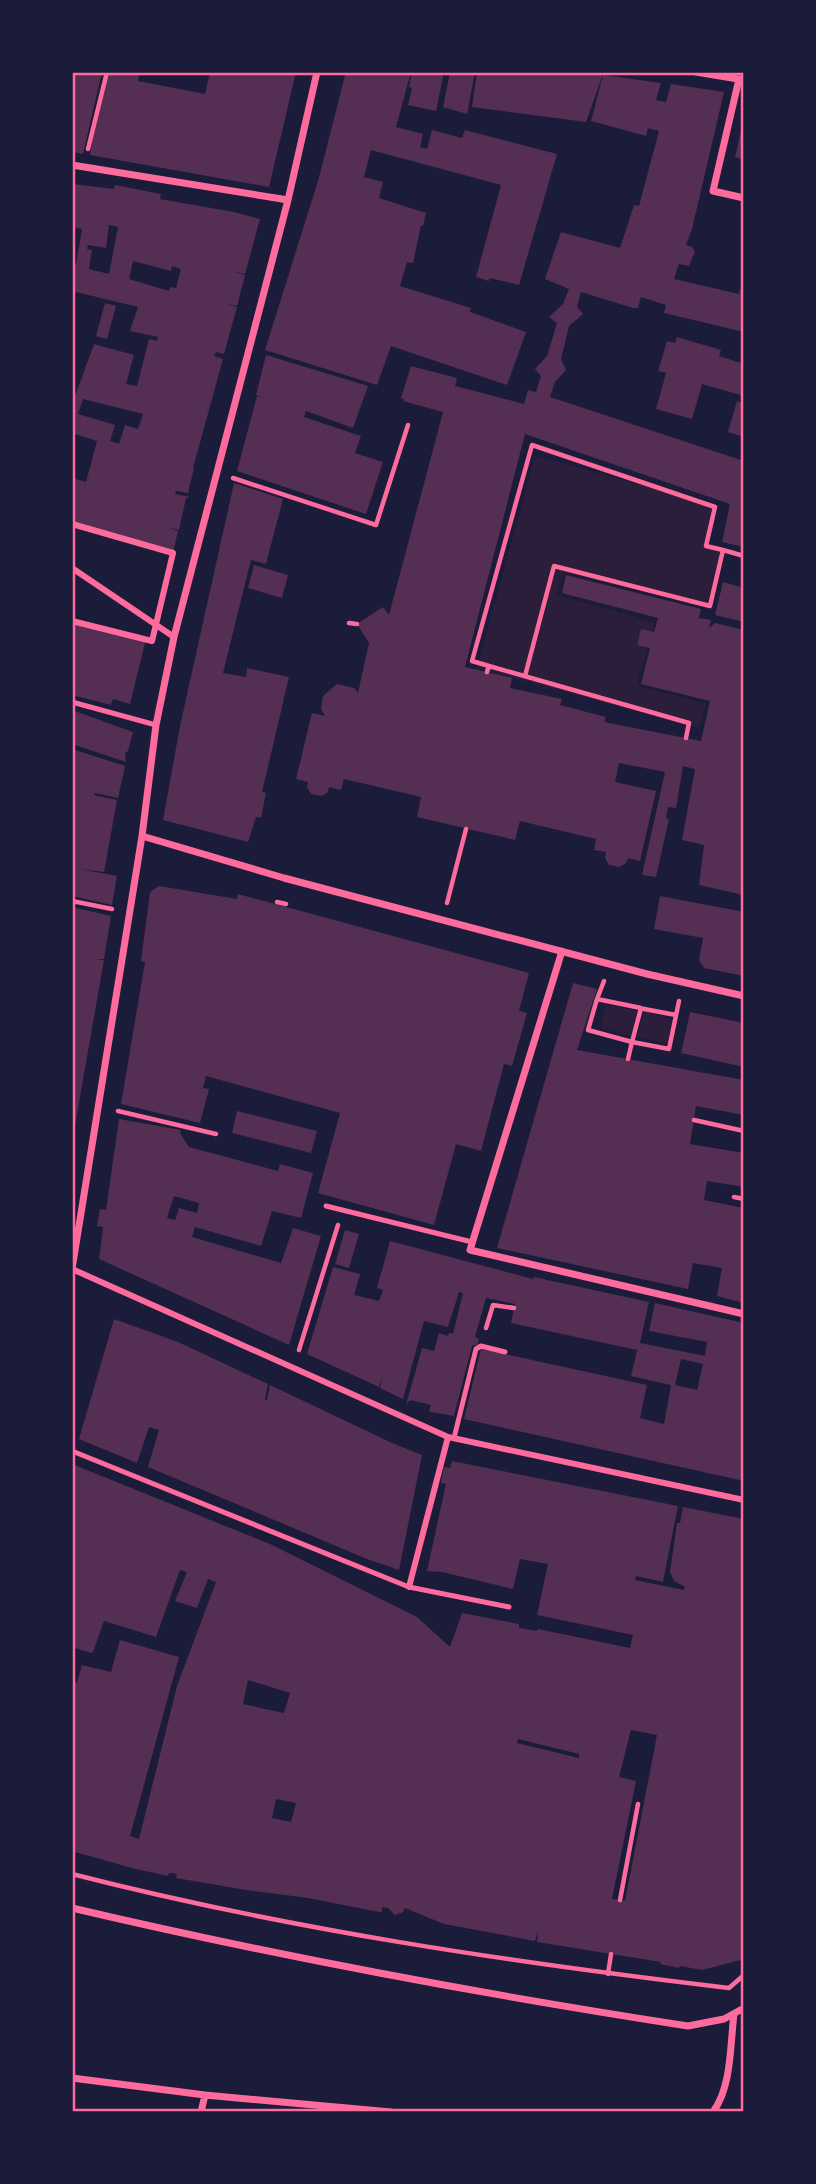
<svg xmlns="http://www.w3.org/2000/svg" width="816" height="2184" font-family="Inter,sans-serif">
  <style>
    .green { fill: #2a1e3b }
    .building { fill: #542f53; fill-rule: evenodd }
    .lines { fill: none; stroke-linecap: round; stroke-linejoin: round }
    .path { stroke: #ff6b9d; stroke-width: 4.5 }
    .service { stroke: #ff6b9d; stroke-width: 5 }
    .pedestrian { stroke: #ff6b9d; stroke-width: 6 }
    .minor { stroke: #ff6b9d; stroke-width: 7 }
    .neatline { fill: none; stroke: #ff6b9d; stroke-width: 2.5 }
  </style>
  <rect width="100%" height="100%" fill="#1b1b3a"/>
  <path class="green" d="M535,456L715,505L705,544L725,549L710,608L563,572L557,595L655,622L637,685L706,704L699,728L477,668Z
    M605,1005L637,1010L632,1036L601,1029Z
    M644,1011L672,1019L668,1044L637,1037Z"/>
  <path class="building" d="M74,72H102L83,154L72,152V82Z
    M109,72H140L138,81L205,94L210,72H296L269,187L90,155L97,113Z
    M346,72H411L396,127L423,134L420,147L427,149L432,130L462,138L465,130L557,154L519,285L490,278L489,281L476,277L501,185L371,150L364,177L383,182L379,198L426,213L423,226L421,225L413,263L407,262L400,286L471,308L470,312L526,332L507,385L391,346L377,385L265,350L318,181Z
    M412,72H444L436,111L408,105L412,88L409,87Z
    M450,72H475L467,114L443,107Z
    M477,72H588L603,74L586,122L472,107Z
    M603,75L661,83L656,100L666,102L671,84L724,92L692,229L686,245L692,247L695,252L689,266L679,264L674,279L739,294L740,289L744,290V332L664,313L666,305L641,297L638,308H633L581,292L577,307L583,314L569,326L561,359L566,370L555,382L550,397L744,461V547L722,542L730,504L525,434L465,667L512,678L510,688L562,699L560,705L606,717L604,722L701,741L710,701L641,684L650,648L637,645L641,629L654,632L658,618L562,593L566,575L701,609L699,618L711,620L709,628L715,623L744,630V775L741,789L744,790V895L699,885L704,845L682,840L695,769L683,766L676,808L668,807L666,818L669,819L656,877L642,875L665,772L619,763L615,782L656,791L640,861L628,858L626,863L620,867L609,865L605,858L606,852L594,850L596,839L520,821L515,840L417,817L421,797L344,779L341,790L329,787L328,792L322,796L311,794L307,787L308,782L296,779L312,713L325,716L321,709L323,696L337,684L354,688L358,693L369,643L357,624L383,607L389,615L443,412L403,401L404,399L401,398L411,366L457,378L455,386L524,404L528,390L536,392L541,376L535,369L547,356L557,323L549,317L563,304L569,289L545,279L561,232L620,248L634,205L639,206L659,131L648,128L646,136L591,121Z
    M743,122H744V159L735,157Z
    M72,184L114,189L115,185L161,194L160,199L234,212L260,219L245,274L232,271L245,275L237,306L225,303L237,307L224,354L216,352L214,356L223,359L193,468L184,466L194,468L188,493L176,491L175,494L190,497L186,498L179,530L167,527L178,531L173,553L72,524V478L86,482L97,441L72,433V397L74,399L94,344L134,355L126,384L137,386L149,339L157,341L158,337L130,331L138,307L72,291V263L76,264L82,229L72,227ZM109,225L118,227L109,274L89,269L92,250L87,249L88,245L106,248ZM133,261L171,271L172,266L181,269L176,288L170,287L169,291L129,279ZM83,399L143,414L138,429L125,425L119,444L110,441L115,425L78,414Z
    M105,303L116,306L107,339L96,336Z
    M677,337L721,350L719,356L744,364V396L702,384L692,419L656,409L666,373L658,371L667,341L675,343Z
    M266,355L368,386L353,428L306,411L304,417L361,436L355,453L383,462L366,514L237,471L257,396L266,399L256,395Z
    M737,401L744,403V437L728,432Z
    M234,483L283,499L266,564L251,560L223,673L246,677L247,668L289,677L262,792L266,793L261,818L256,817L248,842L163,820L180,726Z
    M254,565L288,575L282,598L248,588Z
    M723,582L744,588V622L715,615Z
    M72,621L146,639L130,704L113,699L111,705L72,695Z
    M72,710L133,732L128,751L125,753L126,762L72,744Z
    M72,749L125,766L118,798L95,793L94,795L117,800L104,872L80,869L117,876L112,905L72,896Z
    M159,886L237,899L238,894L529,973L519,1011L527,1013L512,1066L504,1064L481,1151L456,1144L434,1225L318,1193L340,1113L206,1076L203,1088L209,1089L200,1123L121,1104L145,962L141,961L150,892Z
    M660,896L744,912V976L704,968L699,960L703,938L654,929Z
    M72,907L111,916L104,959H95L104,960L73,1137Z
    M573,983L597,989L577,1050L744,1080V1115L696,1106L690,1144L744,1153V1187L707,1181L704,1200L744,1208V1303L717,1296L722,1268L693,1263L688,1289L497,1248Z
    M690,1012L744,1023V1067L681,1053Z
    M237,1111L317,1131L311,1153L232,1133Z
    M119,1119L181,1130L180,1133L189,1147L278,1171L280,1164L313,1173L301,1218L272,1211L261,1246L195,1227L192,1237L281,1263L293,1228L321,1236L289,1345L99,1259L103,1227L97,1226L100,1209L106,1210ZM174,1196L199,1203L197,1213L179,1208L175,1220L167,1218Z
    M345,1230L359,1234L349,1268L335,1264Z
    M390,1241L533,1279L534,1277L649,1302L640,1343L705,1356L707,1342L649,1331L655,1303L744,1323V1481L464,1419L481,1349L647,1385L640,1418L664,1424L671,1385L631,1376L637,1350L511,1323L515,1304L486,1298L475,1337L479,1339L477,1345L472,1346L454,1416L431,1412L429,1411L431,1405L410,1400L406,1405L422,1348L434,1351L439,1333L448,1336L449,1333L453,1334L463,1293L459,1292L448,1327L424,1321L403,1399L380,1388L382,1378L379,1387L307,1354L333,1267L360,1274L354,1295L379,1301L383,1290L377,1288ZM681,1359L703,1364L697,1390L675,1385Z
    M114,1319L178,1342L268,1384L265,1400H267L270,1385L392,1443L422,1455L399,1570L367,1559L148,1467L159,1430L149,1427L137,1463L79,1439Z
    M452,1461L678,1506L663,1582L636,1576L635,1580L684,1590L685,1587L674,1581L670,1572L677,1523H680L683,1507L744,1519V1959L702,1970L680,1966L679,1968L660,1964L661,1962L537,1942L538,1931L535,1941L444,1924L405,1908L403,1912L395,1915L388,1908L382,1907V1912H379L308,1898L246,1890L176,1878L177,1874L172,1873H169L168,1876L132,1868L72,1851V1692L75,1682L77,1683L82,1665L111,1672L120,1640L179,1657L130,1836L139,1839L177,1686L216,1582L208,1579L197,1608L175,1601L187,1572L180,1570L156,1637L104,1621L93,1652L91,1653L72,1647V1464L270,1544L417,1617L450,1647L462,1613L519,1624V1628L537,1631L538,1629L630,1648L633,1635L537,1615L548,1564L520,1559L513,1589L442,1572L427,1571L446,1484L441,1483L444,1467L450,1468ZM248,1680L290,1693L284,1713L243,1704ZM631,1730L657,1735L625,1901L612,1899L636,1781L619,1777ZM518,1739L579,1754V1758L517,1743ZM276,1799L296,1803L291,1822L272,1818Z"/>
  <g class="lines">
    <path class="path" d="M88,149L107,72
      M233,478L376,525L408,425
      M349,623L357,624
      M489,666L472,661L532,445L715,507L706,546L723,550
      M487,672L489,666L689,723L686,738
      M525,676L554,566L710,606L723,550L744,556
      M72,901L112,909
      M277,902L286,904
      M447,903L466,829
      M597,999L641,1008L632,1042L588,1030Z
      M597,999L604,981
      M639,1008L676,1015
      M628,1059L632,1042L669,1049L679,1001
      M118,1111L216,1134
      M694,1120L744,1131
      M734,1197L744,1199
      M486,1328L493,1305L514,1308
      M299,1350L338,1225
      M72,1874C287,1929 508,1962 729,1988L744,1975
      M620,1900L638,1804
      M608,1974L611,1954"/>
    <path class="service" d="M72,702L156,725
      M326,1206L472,1242
      M454,1438L476,1349L481,1346L505,1352
      M72,1451L409,1587L509,1607"/>
    <path class="pedestrian" d="M72,524L173,553L152,641L72,621
      M72,568L174,637
      M72,1269L448,1437L744,1500
      M409,1587L448,1437"/>
    <path class="minor" d="M696,72L744,80
      M739,79L713,191L744,198
      M72,165L288,200
      M142,836L284,878L647,974L744,996
      M562,951L470,1250L744,1314
      M72,1269L142,836L156,725L174,637L288,200L317,72
      M72,1908C276,1956 481,1994 688,2026L724,2019L744,2008
      M72,2078L205,2095L391,2112
      M201,2112L205,2095
      M713,2112C732,2086 730,2045 734,2014"/>
  </g>
  <rect width="816" height="2184" fill="none" stroke="#1b1b3a" stroke-width="147"/>
  <rect x="74" y="74" width="668" height="2036" class="neatline"/>
</svg>
